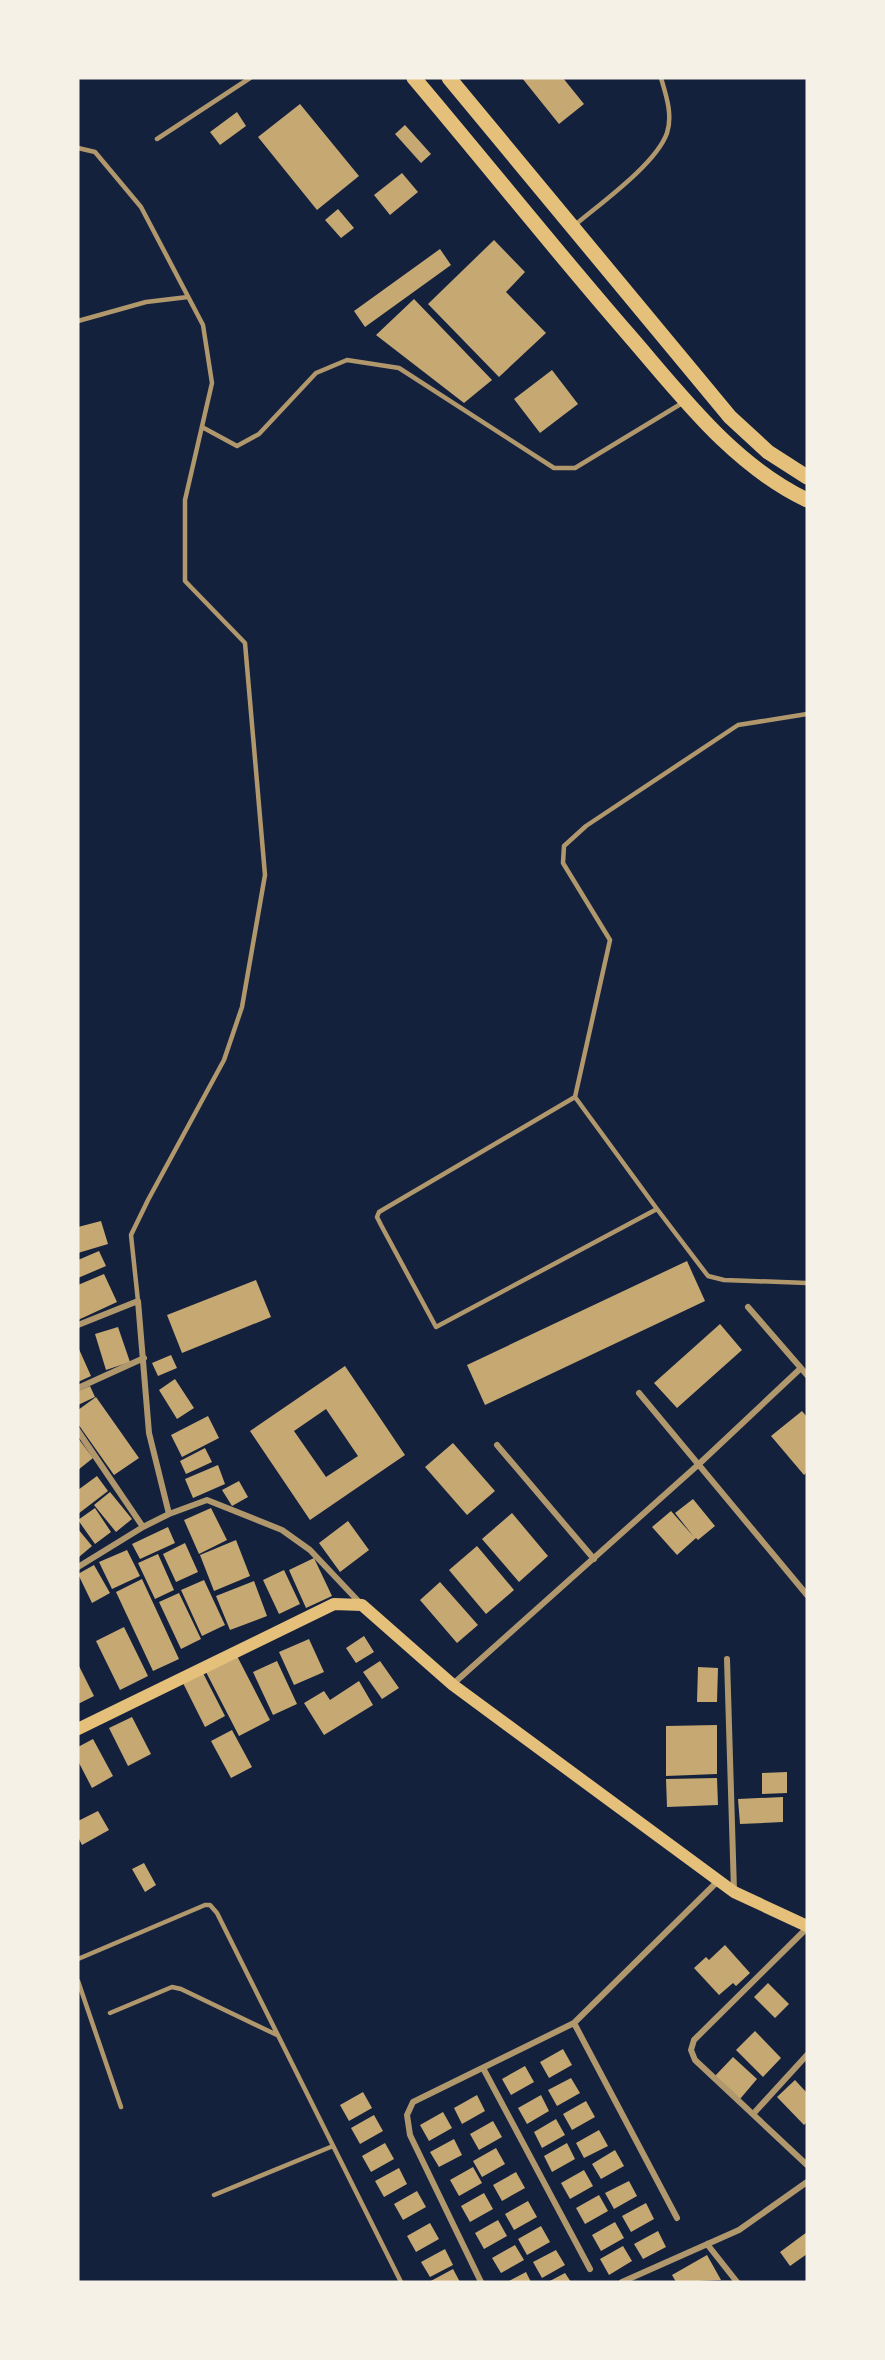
<svg xmlns="http://www.w3.org/2000/svg" width="885" height="2360" font-family="'PT Serif',serif">
  <style>
    .building { fill: #c6a872; fill-rule: evenodd }
    .lines { fill: none; stroke-linecap: round; stroke-linejoin: round }
    .service { stroke: #b1986c; stroke-width: 4.5 }
    .minor { stroke: #b1986c; stroke-width: 6 }
    .secondary { stroke: #e5c07b; stroke-width: 12 }
    .primary { stroke: #e5c07b; stroke-width: 15 }
  </style>
  <rect width="100%" height="100%" fill="#14213d"/>
  <path class="building" d="M522,78H563L584,104L559,124Z
    M300,104L359,176L317,210L258,137Z
    M237,112L246,126L220,145L210,132Z
    M405,125L431,154L421,163L395,134Z
    M402,173L418,192L390,215L374,195Z
    M338,209L354,228L341,238L325,220Z
    M494,240L525,272L506,292L546,333L499,377L428,304Z
    M440,249L451,265L365,327L354,311Z
    M414,299L492,380L464,403L376,335Z
    M552,370L578,404L540,433L514,399Z
    M101,1221L108,1244L78,1253V1227Z
    M99,1251L106,1266L78,1278V1260Z
    M687,1261L705,1301L485,1405L467,1365Z
    M104,1274L117,1302L78,1320V1285Z
    M256,1280L271,1317L182,1353L167,1315Z
    M720,1324L742,1350L677,1408L654,1383Z
    M118,1327L130,1362L106,1370L95,1334Z
    M78,1347L91,1376L78,1382Z
    M171,1355L177,1368L158,1376L152,1363Z
    M345,1366L405,1455L310,1520L250,1431ZM326,1409L358,1456L326,1477L294,1431Z
    M175,1379L194,1408L177,1419L159,1390Z
    M90,1386L95,1397L78,1405V1391Z
    M96,1397L139,1458L114,1475L78,1424V1410Z
    M802,1411L807,1417V1472L804,1475L771,1436Z
    M208,1416L219,1438L182,1457L171,1435Z
    M78,1438L93,1458L78,1470Z
    M453,1443L495,1491L467,1515L425,1467Z
    M205,1448L212,1462L186,1474L180,1461Z
    M218,1465L225,1484L193,1498L185,1479Z
    M97,1476L108,1491L78,1514V1490Z
    M239,1481L248,1497L232,1506L222,1490Z
    M110,1492L132,1519L116,1532L94,1505Z
    M693,1499L715,1526L698,1540L696,1538L677,1555L652,1527L671,1511L694,1537L675,1513Z
    M95,1508L111,1532L95,1544L78,1520Z
    M211,1508L227,1540L199,1554L184,1520Z
    M512,1513L548,1556L519,1582L482,1539Z
    M348,1521L369,1550L340,1572L319,1543Z
    M168,1527L175,1543L140,1559L132,1544Z
    M78,1529L92,1546L79,1557L78,1555Z
    M236,1540L250,1576L214,1591L200,1555Z
    M185,1543L198,1572L176,1582L163,1554Z
    M477,1546L514,1590L486,1614L449,1570Z
    M127,1550L140,1576L112,1589L99,1562Z
    M158,1554L174,1590L155,1599L138,1563Z
    M314,1558L332,1596L306,1608L289,1570Z
    M94,1565L110,1593L92,1603L78,1574Z
    M284,1570L300,1604L279,1614L263,1580Z
    M142,1579L179,1659L153,1671L116,1592Z
    M204,1580L225,1625L202,1636L181,1590Z
    M254,1581L267,1616L230,1630L216,1596Z
    M440,1582L478,1625L457,1643L420,1600Z
    M179,1593L201,1639L181,1649L159,1602Z
    M124,1627L148,1676L120,1690L96,1641Z
    M364,1636L374,1652L356,1663L346,1648Z
    M309,1639L324,1672L294,1685L279,1652Z
    M237,1656L270,1720L239,1736L206,1672Z
    M277,1661L297,1704L273,1715L253,1672Z
    M380,1661L399,1688L382,1699L363,1672Z
    M78,1664L94,1696L78,1704Z
    M698,1667L718,1668L717,1702H697Z
    M203,1673L225,1716L205,1727L183,1683Z
    M359,1681L373,1705L324,1735L304,1703L324,1691L330,1700Z
    M132,1717L151,1754L128,1766L109,1728Z
    M717,1725V1774L666,1776V1726Z
    M232,1730L252,1767L231,1778L211,1741Z
    M93,1739L113,1776L92,1788L78,1761V1747Z
    M787,1772V1793L762,1794V1773Z
    M717,1778L718,1805L667,1807L666,1779Z
    M783,1797V1822L740,1824L738,1799Z
    M98,1811L109,1830L82,1845L78,1837V1821Z
    M144,1863L156,1885L145,1892L132,1869Z
    M725,1945L750,1973L736,1986L733,1983L719,1995L694,1968L706,1957L709,1960Z
    M768,1983L789,2004L775,2018L754,1997Z
    M755,2031L781,2058L763,2077L736,2050Z
    M563,2049L572,2065L549,2078L540,2062Z
    M733,2057L757,2079L740,2099L715,2076Z
    M525,2066L534,2082L511,2095L502,2079Z
    M571,2078L580,2093L557,2106L548,2090Z
    M795,2080L807,2093V2122L804,2125L777,2097Z
    M363,2092L372,2108L349,2121L340,2105Z
    M477,2095L485,2111L462,2124L454,2108Z
    M541,2095L549,2111L527,2124L518,2108Z
    M586,2101L595,2117L572,2130L563,2114Z
    M443,2112L452,2128L429,2141L420,2125Z
    M374,2115L383,2131L360,2144L351,2128Z
    M556,2119L565,2135L542,2148L534,2132Z
    M493,2121L502,2137L479,2150L470,2134Z
    M599,2130L608,2146L584,2158L576,2143Z
    M454,2139L462,2155L439,2167L430,2152Z
    M385,2143L394,2159L371,2172L362,2156Z
    M567,2143L575,2159L552,2172L544,2156Z
    M496,2148L505,2164L482,2177L473,2161Z
    M615,2150L624,2166L601,2179L592,2164Z
    M473,2167L482,2183L459,2196L450,2180Z
    M399,2168L407,2184L384,2197L375,2181Z
    M584,2170L593,2186L570,2199L561,2183Z
    M516,2172L525,2188L502,2201L493,2185Z
    M629,2181L637,2196L614,2209L605,2193Z
    M417,2191L426,2207L403,2220L394,2204Z
    M484,2193L493,2209L470,2222L461,2206Z
    M599,2195L608,2211L585,2224L576,2208Z
    M528,2201L537,2217L514,2230L505,2214Z
    M646,2203L654,2219L631,2232L622,2216Z
    M498,2220L507,2236L484,2249L475,2233Z
    M615,2222L624,2238L601,2251L592,2235Z
    M430,2223L439,2239L416,2252L407,2236Z
    M541,2226L550,2242L527,2255L518,2239Z
    M658,2231L666,2247L643,2259L634,2244Z
    M807,2232V2254L790,2266L780,2252Z
    M515,2245L524,2260L501,2273L492,2258Z
    M623,2246L632,2261L609,2275L600,2259Z
    M445,2249L453,2265L430,2277L421,2262Z
    M556,2250L565,2265L542,2278L533,2262Z
    M707,2255L721,2280L676,2282L672,2275Z
    M453,2269L460,2282H429Z
    M526,2272L531,2282H507Z
    M565,2273L571,2282H548Z"/>
  <g class="lines">
    <path class="service" d="M157,139L250,78
      M78,148L95,152L141,207L203,325L212,383L185,500V581L245,643L265,875L242,1007L224,1060L148,1200L131,1235L138,1301
      M575,225C601,203 656,164 667,133C673,115 666,95 661,78
      M78,321L146,302L188,297
      M202,427L237,446L259,434L316,373L347,360L399,368L554,468H575L684,402
      M575,1097L379,1212L377,1217L381,1225L436,1327L657,1209L708,1276L724,1280L807,1283
      M657,1209L575,1097L610,940L563,863L564,846L586,826L738,725L807,714
      M78,1959L205,1905H210L217,1913L401,2282
      M78,1981L121,2107
      M110,2013L172,1987L181,1989L277,2035
      M214,2195L333,2146"/>
    <path class="minor" d="M748,1307L807,1375
      M78,1325L138,1301L149,1433L169,1514
      M78,1388L144,1358
      M639,1393L807,1595
      M78,1431L143,1527
      M497,1445L594,1559
      M78,1567L143,1527L169,1514L207,1500L282,1530L310,1550L361,1604
      M727,1659L734,1891
      M453,1684L699,1464L801,1368
      M807,1928L694,2040L691,2050L695,2060L807,2165
      M574,2023L677,2218
      M483,2068L590,2269
      M754,2113L807,2055
      M707,2244L737,2282
      M481,2282L410,2135L407,2115L413,2102L574,2023L718,1881
      M622,2282L739,2230L807,2182"/>
    <path class="secondary" d="M78,1729L334,1604L362,1605L453,1685L734,1892L807,1926"/>
    <path class="primary" d="M414,78C486,163 555,250 628,334C681,395 732,464 807,500
      M449,78L730,417L768,452L807,477"/>
  </g>
  <rect width="885" height="2360" fill="none" stroke="#f6f1e7" stroke-width="159"/>
</svg>
